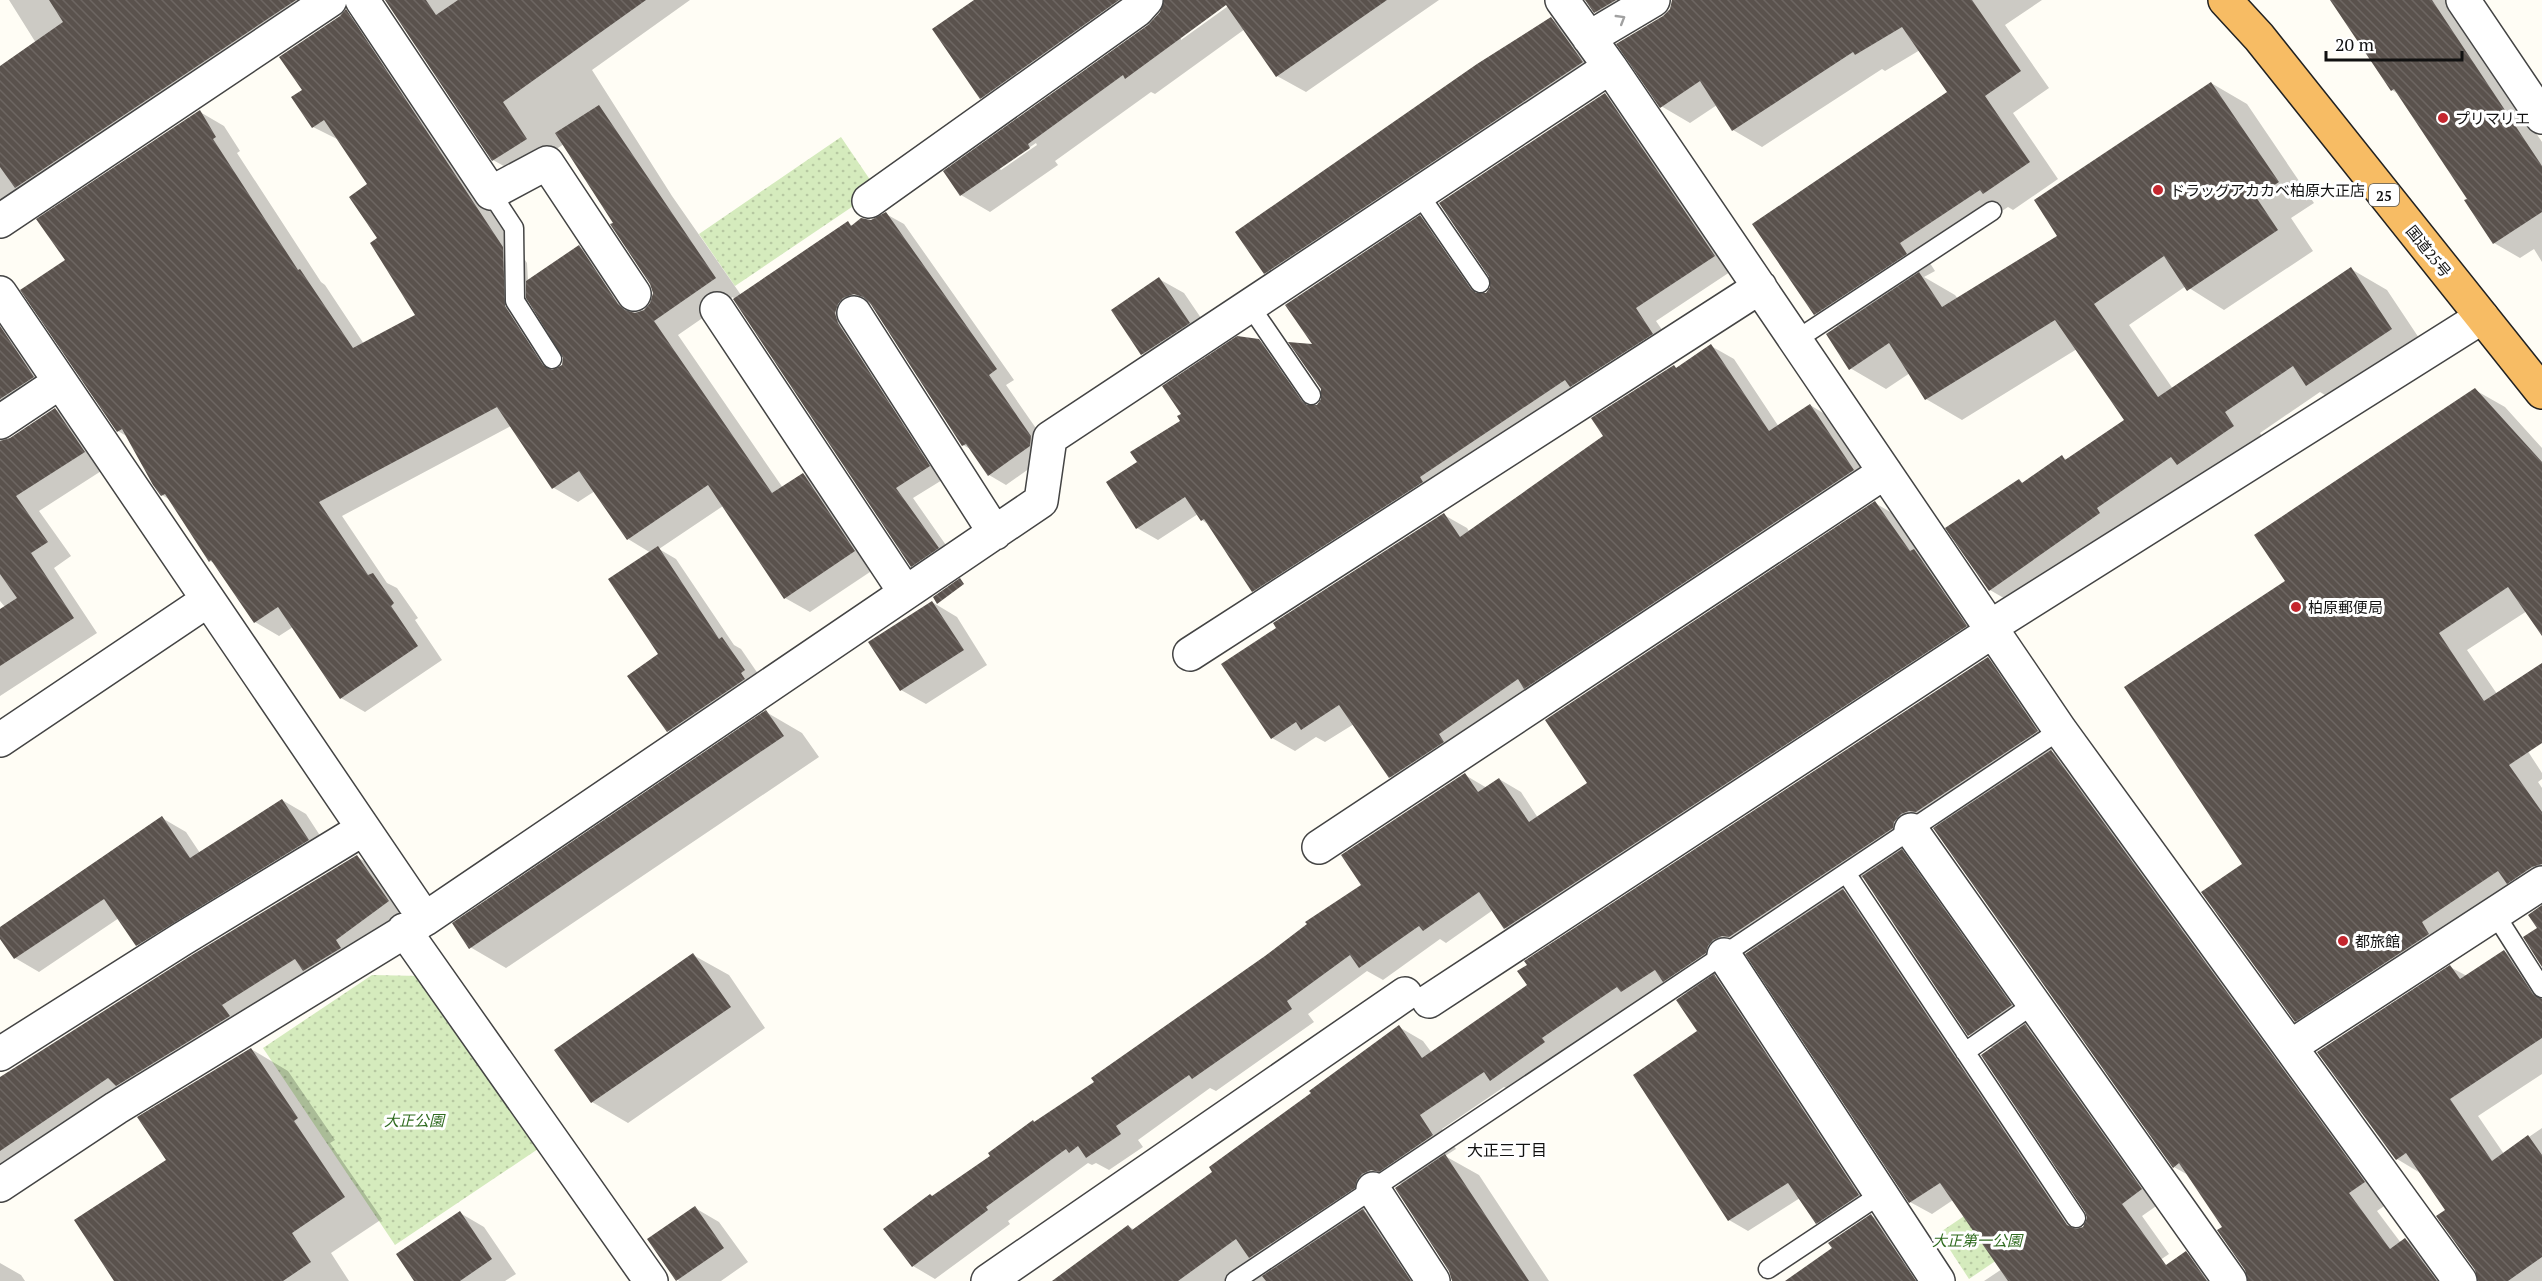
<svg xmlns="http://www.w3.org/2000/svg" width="2542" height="1281" font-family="'PT Serif','Noto Sans JP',serif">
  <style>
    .grass { fill: url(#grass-dots) }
    .shadow { fill: #0003; fill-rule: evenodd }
    .building { fill: url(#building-back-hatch) }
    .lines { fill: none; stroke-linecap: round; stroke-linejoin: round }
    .service-casing { stroke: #444; stroke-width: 21 }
    .minor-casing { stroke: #444; stroke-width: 36 }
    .trunk-casing { stroke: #222; stroke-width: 36 }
    .service { stroke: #fff; stroke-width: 18 }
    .minor { stroke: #fff; stroke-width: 33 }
    .trunk { stroke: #f7bc64; stroke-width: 33 }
    .oneway { stroke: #a0a0a0 }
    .poi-dot { fill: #c4262e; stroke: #fff; stroke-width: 2 }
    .labels { text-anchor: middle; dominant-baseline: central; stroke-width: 6; stroke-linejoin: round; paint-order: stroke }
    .shield { fill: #fff; stroke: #585858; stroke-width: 1.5 }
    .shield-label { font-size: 14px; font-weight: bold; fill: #111 }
    .poi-label { font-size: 15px; fill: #111; stroke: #fff; text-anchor: start }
    .street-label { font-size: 15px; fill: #111; stroke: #fff }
    .park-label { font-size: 15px; font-style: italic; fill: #2f6b1f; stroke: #fff }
    .neighbourhood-label { font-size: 16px; fill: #111; stroke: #fff }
  </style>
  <defs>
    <pattern id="grass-dots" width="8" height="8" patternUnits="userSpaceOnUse" patternTransform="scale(1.5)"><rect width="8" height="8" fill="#d5ebbd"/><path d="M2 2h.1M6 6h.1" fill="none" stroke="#b6c8a1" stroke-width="1.8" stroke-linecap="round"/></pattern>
    <pattern id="building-back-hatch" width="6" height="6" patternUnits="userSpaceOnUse" patternTransform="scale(1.5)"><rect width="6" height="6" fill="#5a524d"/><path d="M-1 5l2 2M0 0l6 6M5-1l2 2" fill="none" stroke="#6d6662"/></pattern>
  </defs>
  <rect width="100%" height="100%" fill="#fffdf5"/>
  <path class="grass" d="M841,137L877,190L735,286L699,234Z
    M372,975L421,976L538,1149L395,1245L263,1048Z
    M1985,1202L2016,1247L1969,1279L1939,1233Z"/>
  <path class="shadow" d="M9,0H320L0,219V68L36,43Z
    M386,0H690L592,70L672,196L741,295L848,223L853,226L872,221L886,214L904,224L1014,380L1006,385L1049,447L1047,456L1006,485L989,475L972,450L963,445L872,304L861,307L947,477L913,498L955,558L930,576L912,566L733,297L678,335L783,488L803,474L828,488L879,566L810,612L785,598L723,506L659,549L676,559L734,645L741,649L763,681L686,742L668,731L651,553L628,539L595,491L578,502L554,488L511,426L342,516L387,583L397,588L418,618L415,620L442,660L365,712L341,698L293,627L279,636L255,622L216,564L210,561L170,500L162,495L128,437L118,431L67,261L200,112L224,126L240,151L237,153L321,282L325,285L364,344L418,316L380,238L369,185L339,140L313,127L304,90L348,15L373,29L527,263L528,281L579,247L604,261L638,313L645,311L652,304L654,293L651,283L564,144L518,174L493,160ZM528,298L565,358L564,364L559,369L529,322Z
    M977,0H1167L1010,114L981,98Z
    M1168,0H1439L1306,92L1277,76L1245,29L1155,94L1151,92L1055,161L1058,165L990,212L961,195L1149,26L1162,13ZM1230,1L1231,4L1181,40V36ZM1036,143L1037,145L1001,170L999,168Z
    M1588,0H1653L1619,25L1595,12Z
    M1702,0H2042L2005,25L2049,88L2013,113L2058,179L2013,210L2008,207L1928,260L1935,271L1924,277L1955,295L1958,299L2060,236L2211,83L2247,104L2314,203L2291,218L2313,251L2224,310L2186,286L2129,325L2173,389L2351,269L2387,290L2427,350L2343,406L2320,392L2260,433L2269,447L2026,611L1990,590L2020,481L2023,483L2062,457L2068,460L2127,421L2077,349L1962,420L1926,399L1910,373L1886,389L1850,368L1838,327L1815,314L1949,92L1920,50L1885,71L1882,69L1762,147L1733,130L1717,105L1690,123L1661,106Z
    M2332,0H2447L2542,142V262L2534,249L2520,258L2494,243L2469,199L2400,95L2392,90Z
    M1551,19L1571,30L1602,74L1284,284L1265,273Z
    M1605,95L1626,107L1736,268L1656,321L1673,346L1274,603L1253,591L1209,525L1202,520L1198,514L1158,540L1137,528L1139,462L1182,421L1258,340L1280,353L1316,405L1323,400L1316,346L1420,217L1441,229L1486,294L1488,293Z
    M1159,279L1184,293L1214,337L1167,368L1142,354Z
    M0,310L58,391L8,427L6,441L55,409L80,424L109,466L39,511L71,556L54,568L97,633L0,696V610L5,607L0,601Z
    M1711,346L1734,359L1779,427L1810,405L1833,419L1876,484L1413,791L1390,777L1354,724L1325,742L1316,737L1295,751L1272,738L1444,515L1467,528L1470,533L1605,437L1674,367L1677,368Z
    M2475,390L2505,407L2542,448V633L2527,611L2467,650L2508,710L2503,713L2542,773V779L2538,782L2542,788V897L2325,1037L2296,1020L2244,864L2287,581Z
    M1875,503L1897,516L1988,639L1527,941L1505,928L1493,910L1446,943L1440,939L1383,980L1367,971L1308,1014L1314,1022L1216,1091L1210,1088L1138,1140L1143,1147L1109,1170L1096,1163L1092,1165L1088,1163L1008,1221L1010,1224L935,1279L913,1266L933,1197L1096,1082L1363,885L1465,775L1487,788L1499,779L1521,792L1538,818L1589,784Z
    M932,602L957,617L987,665L926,704L901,690L870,642Z
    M1988,659L2011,672L2061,745L2051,751L2081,768L2394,1199L2377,1211L2401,1243L2406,1240L2435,1257L2453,1281H2298L2204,1184L2174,1167L1940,825L1933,824L1925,827L1916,841L1902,851L1926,865L2036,1020L2027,1026L2046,1038L2162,1202L2142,1216L2169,1254L2129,1281H1984L2002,1269L1953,1200L1932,1214L1910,1202L1748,954L1753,950L1747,949L1737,953L1729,966L1714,976L1733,987L1877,1206L1836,1234L1817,1223L1800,1198L1748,1231L1729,1220L1699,1031L1688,994L1674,986L1515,1093L1504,1087L1442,1129L1456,1149L1445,1156L1479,1175L1549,1281H1455L1397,1188L1403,1184L1396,1183L1386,1187L1378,1201L1364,1211L1385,1223L1424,1281H1239L1231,1277L1224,1281H1054L1128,1226L1135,1230L1214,1172L1399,1027L1423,1041L1432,1053ZM1864,877L1969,1035L1993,1048L2089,1218L2084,1228L2082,1229L1864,903L1843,890Z
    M766,712L802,733L819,757L506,968L470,947Z
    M282,800L306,814L332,854L161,959L137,945L119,918L39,972L15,958L0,937V929L162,818L186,832L200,853Z
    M357,857L385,873L416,917L0,1180V1079Z
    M2504,951L2534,968L2542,981V1074L2478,1116L2504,1154L2542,1128V1281H2480L2447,1210L2422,1174L2397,1159L2450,967L2467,976Z
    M693,955L729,975L765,1028L628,1123L592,1102Z
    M251,1049L288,1071L335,1140L330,1143L382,1219L331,1253L349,1281H116L168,1160Z
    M695,1208L719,1222L748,1262L721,1281H679L649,1240Z
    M460,1213L484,1227L516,1274L505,1281H416Z
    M1872,1216L1893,1228L1928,1281H1787L1834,1249Z
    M2186,1253L2207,1265L2218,1281H2144Z
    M0,1263L21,1275L25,1281H0Z"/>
  <path class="building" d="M49,0H296L15,188L0,167V66L63,22Z
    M385,0H426L436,15L458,0H646L503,102L527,139L492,161Z
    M974,0H1119L980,99L932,29Z
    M1164,0H1387L1276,77L1226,5L1125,79L1123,75L1028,144L1030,148L960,196L943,171L1148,25L1160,12Z
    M1585,0H1616L1594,13Z
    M1672,0H1972L2021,71L1985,96L2030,162L1983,194L1980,190L1900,243L1907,254L1814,315L1752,224L1947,92L1902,27L1855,55L1853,52L1732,131L1700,81L1660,108L1616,44L1663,16L1670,9Z
    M2330,0H2432L2542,166V212L2493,244L2464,200L2467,199L2394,89L2391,91Z
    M346,9L503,247L505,306L543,365L552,370L562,365L563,358L526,298V281L579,245L618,304L625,310L635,313L644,310L650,303L653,293L650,284L610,224L613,223L555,133L599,105L716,278L654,321L772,493L803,473L855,551L784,599L708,485L627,540L579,471L552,489L497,407L319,502L368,575L373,573L394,603L391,606L418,646L340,699L278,607L254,623L211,560L209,562L165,494L161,496L153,485L122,429L117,432L20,290L65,260L36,219L200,110L216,137L213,139L298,270L300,269L353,348L415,315L370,243L377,238L349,197L367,184L324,120L312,128L291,97L302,90L279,57L340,16Z
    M1551,17L1583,62L1264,274L1235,232L1477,64Z
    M2211,82L2279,182L2256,197L2278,230L2187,291L2164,256L2094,304L2158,397L2351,267L2392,329L2306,386L2293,366L2225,412L2234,426L2177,465L2171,457L2097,508L2100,513L1989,591L1945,528L2019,479L2022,483L2062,455L2065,460L2124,420L2055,320L1925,400L1889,343L1849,370L1826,334L1919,272L1942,307L2057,236L2034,200Z
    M1605,93L1715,256L1636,308L1653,334L1570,387L1565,380L1420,477L1423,482L1252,592L1204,519L1201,521L1185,497L1136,529L1106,482L1137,462L1130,452L1180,421L1177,416L1181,414L1162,386L1237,336L1259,339L1302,401L1307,405H1317L1321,399V389L1288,342L1312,344L1285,305L1420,215L1471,289L1476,293H1486L1490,287L1489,277L1439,203Z
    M886,212L997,369L989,375L1031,436L1030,446L988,476L966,444L962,446L870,303L863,297L854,294L843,298L838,304L835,313L838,323L930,466L896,488L939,548L911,567L733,299L848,221L851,226L861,218L871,220Z
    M1159,277L1190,323L1141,355L1111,310Z
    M0,326L34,377L0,399Z
    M1711,344L1769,431L1810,404L1854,470L1524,689L1518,679L1439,734L1444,742L1389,778L1339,705L1301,730L1296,722L1271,739L1221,664L1276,628L1273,623L1444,513L1460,537L1603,436L1591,418L1674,365L1676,368Z
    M2475,388L2542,462V636L2508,587L2439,633L2484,701L2542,663V743L2509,765L2542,812V864L2532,867L2507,884L2498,871L2422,922L2429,934L2295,1022L2201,892L2242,864L2124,687L2285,581L2254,535Z
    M55,408L85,452L16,496L48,542L31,553L74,618L0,666V609L17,598L0,574V441L10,438Z
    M1875,501L1910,551L1914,549L1967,626L1504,929L1479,892L1423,931L1419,926L1359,968L1350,955L1287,1001L1292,1009L1192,1079L1189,1075L1116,1126L1121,1134L1086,1158L1078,1146L1069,1153L1066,1149L986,1207L988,1210L912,1267L883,1229L930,1194L932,1196L990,1156L988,1153L1033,1120L1034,1122L1094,1082L1091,1078L1265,956L1307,924L1305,922L1361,885L1341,855L1465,773L1478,792L1499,778L1529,822L1587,783L1545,720Z
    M658,546L719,639L722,637L745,670L741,673L745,679L667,732L627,676L658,654L608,579Z
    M960,578L964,584L937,604L933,597Z
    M932,601L964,650L900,691L868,642Z
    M1988,657L2038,731L1916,812L1909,811L1901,814L1894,822L1893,828L1729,937L1722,936L1713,940L1708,946L1706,953L1663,982L1655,970L1621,992L1617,987L1542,1038L1545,1042L1490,1081L1484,1072L1420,1115L1433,1135L1379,1172L1371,1170L1362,1174L1357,1180L1355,1188L1249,1258L1236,1239L1178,1281H1052L1128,1225L1132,1230L1212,1172L1209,1167L1311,1093L1309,1091L1399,1025L1422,1058L1527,985L1517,971L1527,965L1524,961Z
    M766,710L784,736L469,949L452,923Z
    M2051,750L2365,1182L2349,1193L2390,1249L2405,1238L2437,1281H2248L2245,1270L2217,1230L2222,1227L2179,1163L2173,1168L1933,828Z
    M282,799L309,840L136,946L104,899L14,959L0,939V927L162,816L190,858Z
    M1902,849L2012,1005L1968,1036L1862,876Z
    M357,855L389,901L336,940L341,948L303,971L295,959L222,1005L230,1016L116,1086L108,1078L0,1151V1077L192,955Z
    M1843,889L2067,1225L2076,1229L2083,1227L2087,1218L2085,1212L1981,1055L2025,1024L2142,1189L2122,1204L2166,1265L2186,1251L2207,1281H2008L1940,1183L1909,1203L1745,954Z
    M2542,905V967L2523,937L2537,928L2528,915Z
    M2504,950L2533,994L2542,999V1038L2450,1099L2492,1161L2528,1135L2542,1155V1257L2508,1281H2478L2475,1270L2436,1216L2445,1210L2406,1153L2396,1160L2317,1052L2450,965L2460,979Z
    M693,953L731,1007L591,1103L554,1050Z
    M1714,974L1859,1195L1816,1224L1788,1183L1728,1221L1633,1075L1697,1031L1676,1000Z
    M251,1048L298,1118L294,1121L345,1197L292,1233L311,1262L283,1281H114L74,1220L166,1160L137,1117Z
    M1445,1154L1529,1281H1452L1449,1271L1395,1188Z
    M695,1206L724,1248L676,1281L647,1239Z
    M1363,1209L1411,1281H1266L1262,1276Z
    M460,1211L492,1259L460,1281H414L396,1254Z
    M1871,1214L1916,1281H1785L1832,1248L1828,1243Z"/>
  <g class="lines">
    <g class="service-casing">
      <path id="service" d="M491,193L514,228L515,301L552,359
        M1419,194L1480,283
        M1250,306L1311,395
        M1796,340L1992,211
        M1846,873L2076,1218
        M2495,914L2542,988
        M1965,1052L2034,1004
        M1768,1269L1881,1194
        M1235,1281L2060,730"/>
    </g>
    <g class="minor-casing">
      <path id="minor" d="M362,0L491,193L547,163L634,294
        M1562,0L1610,67L2060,730L2460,1281
        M2463,0L2542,117
        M1589,38L1653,0
        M869,201L1137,10L1146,0
        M0,221L330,0
        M0,293L425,919
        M717,309L905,592
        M854,313L995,533
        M0,422L60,382
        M1990,627L2482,317
        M1190,654L1760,287
        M0,740L208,600
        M1911,830L2230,1281
        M1319,847L1885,472
        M404,930L651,1281
        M1724,955L1938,1281
        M1429,1001L1993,631
        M2290,1047L2542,883
        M0,1054L182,939L363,829
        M0,1185L116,1108L425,919L1041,501L1050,438L1610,67
        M1373,1189L1433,1281
        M988,1281L1405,994"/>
    </g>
    <g class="trunk-casing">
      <path id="trunk" d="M2225,0L2259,37L2542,392"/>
    </g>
    <use href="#service" class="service"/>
    <use href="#minor" class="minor"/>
    <use href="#trunk" class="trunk"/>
  </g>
  <defs><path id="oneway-chevron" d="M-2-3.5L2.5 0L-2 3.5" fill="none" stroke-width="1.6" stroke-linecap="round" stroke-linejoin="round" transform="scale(1.5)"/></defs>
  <use class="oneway" href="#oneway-chevron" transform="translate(1621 19) rotate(-31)"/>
  <g class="poi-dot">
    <circle cx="2443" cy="118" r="6"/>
    <circle cx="2158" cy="190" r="6"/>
    <circle cx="2296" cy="607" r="6"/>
    <circle cx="2343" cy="941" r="6"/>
  </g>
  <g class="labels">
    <rect class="shield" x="2369" y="184" width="30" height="22" rx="4.5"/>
    <g class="shield-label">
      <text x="2384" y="195">25</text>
    </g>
    <g class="poi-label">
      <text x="2455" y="118">プリマリエ</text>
      <text x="2170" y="190">ドラッグアカカベ柏原大正店</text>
      <text x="2308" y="607">柏原郵便局</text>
      <text x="2355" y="941">都旅館</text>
    </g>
    <g class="street-label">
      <text transform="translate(2429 251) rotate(51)">国道25号</text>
    </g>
    <g class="park-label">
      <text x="414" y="1120">大正公園</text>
      <text x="1977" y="1240">大正第一公園</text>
    </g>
    <g class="neighbourhood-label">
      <text x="1507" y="1150">大正三丁目</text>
    </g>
  </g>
  <path d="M2326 51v9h136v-9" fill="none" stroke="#111111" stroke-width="3"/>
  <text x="2335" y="51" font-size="18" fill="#111111" stroke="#ffffff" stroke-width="4.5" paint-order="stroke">20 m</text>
</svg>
